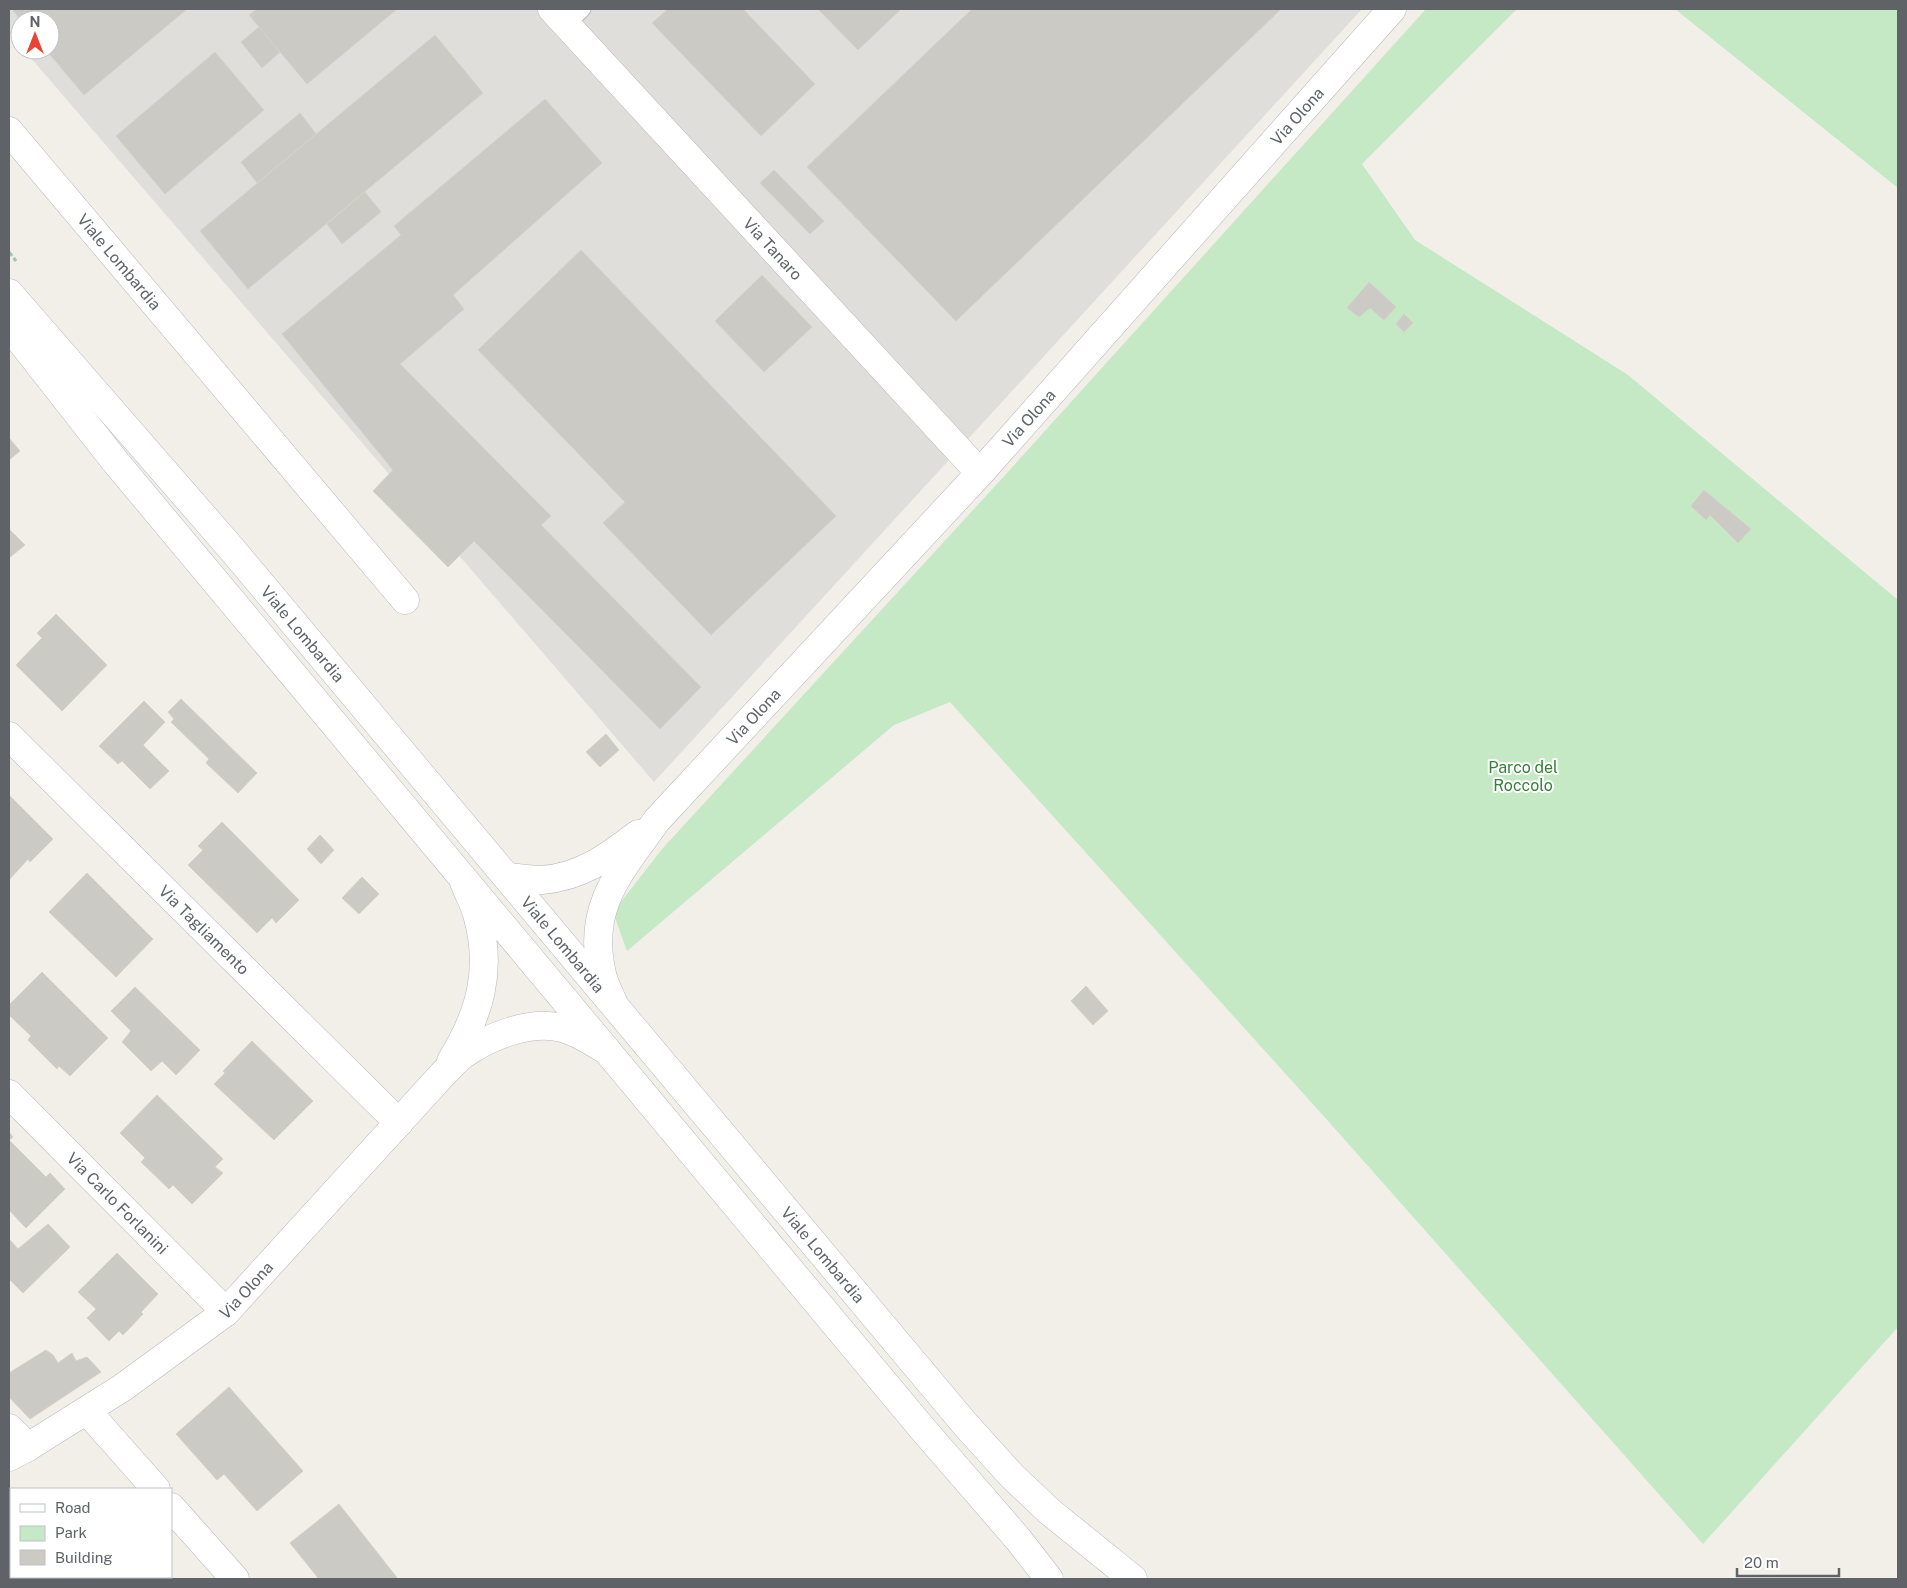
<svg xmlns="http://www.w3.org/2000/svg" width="1907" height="1588" font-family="'Public Sans',sans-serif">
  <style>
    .industrial { fill: #e0deda }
    .green { fill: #c5e8c5 }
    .building { fill: #cccac5; stroke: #d6d1c6 }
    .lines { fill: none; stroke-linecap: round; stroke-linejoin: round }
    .lane-casing { stroke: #b5b8bc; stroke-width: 17 }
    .street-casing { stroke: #b5b8bc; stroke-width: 29 }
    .secondary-casing { stroke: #b6babf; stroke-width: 29 }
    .path { stroke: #9cc7a9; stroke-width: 3; stroke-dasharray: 5 2.5; stroke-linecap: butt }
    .lane { stroke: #fff; stroke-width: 15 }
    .street { stroke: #fff; stroke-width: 28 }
    .secondary { stroke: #fff; stroke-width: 28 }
    .labels { text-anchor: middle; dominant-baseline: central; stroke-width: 4; stroke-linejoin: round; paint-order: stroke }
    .street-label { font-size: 16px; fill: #5f6368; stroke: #fff }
    .park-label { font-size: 16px; fill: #348238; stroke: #fff }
  </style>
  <rect width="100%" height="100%" fill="#f1efe8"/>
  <path class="industrial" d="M9,9H1362L654,782L24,50H50V20H20V45L9,32Z"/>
  <path class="green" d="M1426,9H1517L1362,164L1415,240L1628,375L1898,600V1327L1703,1544L1329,1122L950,702L894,725L627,951L613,912L663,848L1007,473Z
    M1675,9H1898V188Z"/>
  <path class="building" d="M12,9H187L84,95L46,50H50V20H21Z
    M257,9H397L307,84L249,15Z
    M668,9H743L815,84L761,136L652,23Z
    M818,9H901L858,50Z
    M972,9H1281L956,321L807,167Z
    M259,27L280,52L262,68L241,42Z
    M435,35L483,93L248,289L200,231Z
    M215,52L264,110L165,194L116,136Z
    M545,99L602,163L453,295L464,309L400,364L551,516L541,525L701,687L660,729L474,541L448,567L373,491L393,470L282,334L401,235L394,226Z
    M300,113L316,134L257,183L241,162Z
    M774,170L824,221L810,234L760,183Z
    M365,192L381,212L342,244L327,224Z
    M581,250L836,516L711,635L603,523L625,502L478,350Z
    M762,275L812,327L764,372L715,321Z
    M1369,282L1396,307L1384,320L1370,308L1359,317L1347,308Z
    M1404,314L1413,323L1404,332L1396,324Z
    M9,438L20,451L9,460Z
    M1704,490L1751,529L1738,543L1710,515L1706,520L1691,506Z
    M9,529L25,545L9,558Z
    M56,614L107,665L62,711L16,665L42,638L37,633Z
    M181,699L257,773L238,793L206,763L209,759L171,722L174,719L168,712Z
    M144,701L165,722L143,745L169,771L150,789L122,761L118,764L99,746Z
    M606,734L619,750L600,767L586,752Z
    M9,795L53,839L30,862L28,859L9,880Z
    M222,822L299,900L276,923L272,918L257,933L188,865L203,850L198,846Z
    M320,835L334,850L321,864L307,849Z
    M87,873L153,939L116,977L49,912Z
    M362,877L379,894L359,914L342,898Z
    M42,972L108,1038L70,1076L59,1066L57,1069L28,1040L31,1036L9,1015V1005Z
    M1086,986L1108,1011L1093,1025L1071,1001Z
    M135,987L200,1050L176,1075L162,1061L151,1071L122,1042L131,1031L111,1011Z
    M252,1041L313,1101L274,1140L214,1084L225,1073L223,1071Z
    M157,1095L223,1159L215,1167L223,1173L192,1204L173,1185L169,1189L141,1162L145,1158L120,1133Z
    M9,1132L13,1137L9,1140L46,1177L50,1173L65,1189L26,1228L9,1210Z
    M48,1224L70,1247L23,1293L9,1279V1239L18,1249Z
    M117,1253L158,1294L141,1312L143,1314L123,1335L119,1331L109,1341L87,1318L96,1309L78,1292Z
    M46,1350L53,1355L58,1363L72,1353L76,1361L87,1357L101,1372L30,1419L9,1397V1373Z
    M229,1387L303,1471L257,1511L224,1474L217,1480L176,1434Z
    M339,1504L398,1579H319L290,1543Z
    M11,1555V1577H46L48,1579H9V1557Z"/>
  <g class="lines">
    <g class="lane-casing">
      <path id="lane" d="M567,25L583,9"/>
    </g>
    <g class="street-casing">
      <g id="street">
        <path id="s1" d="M552,9L980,473"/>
        <path id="s2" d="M9,131L405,600"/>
        <path id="s3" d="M9,736L399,1123"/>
        <path d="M508,877C519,878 531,880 542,880C581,877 608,857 638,834"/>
        <path id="s4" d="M613,1002C609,993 604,983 602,974C586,906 621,871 657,820L980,473L1392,9"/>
        <path d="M451,1061C480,1014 493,970 477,914C474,903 468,893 464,882"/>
        <path id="s5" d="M9,1094L226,1312"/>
        <path d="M87,1411L156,1489"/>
        <path d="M9,1428L28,1447"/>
        <path id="s6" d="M9,1457L28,1447L122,1388L226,1312L442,1075C449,1068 456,1060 464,1054C490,1036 530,1020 562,1028C578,1032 592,1042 606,1050"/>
        <path d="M171,1507L235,1579"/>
      </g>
    </g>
    <g class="secondary-casing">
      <g id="secondary">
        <path id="s7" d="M9,293L230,547L965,1424L1012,1476L1049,1511L1133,1579"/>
        <path d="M9,326L114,460L921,1427L1018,1539L1049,1579"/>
      </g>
    </g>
    <path class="path" d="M9,252L16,261"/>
    <use href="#lane" class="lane"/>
    <use href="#street" class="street"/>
    <use href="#secondary" class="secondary"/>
  </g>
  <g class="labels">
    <g class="street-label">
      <text stroke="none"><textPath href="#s4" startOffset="1152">Via Olona</textPath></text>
      <text stroke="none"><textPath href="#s1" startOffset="326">Via Tanaro</textPath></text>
      <text stroke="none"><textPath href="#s2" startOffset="171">Viale Lombardia</textPath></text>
      <text stroke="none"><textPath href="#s4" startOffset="748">Via Olona</textPath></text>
      <text stroke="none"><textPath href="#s7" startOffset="450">Viale Lombardia</textPath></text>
      <text stroke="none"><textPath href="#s4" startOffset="342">Via Olona</textPath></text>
      <text stroke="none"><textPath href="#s3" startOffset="275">Via Tagliamento</textPath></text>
      <text stroke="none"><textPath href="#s7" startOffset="855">Viale Lombardia</textPath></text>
      <text stroke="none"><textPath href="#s5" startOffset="154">Via Carlo Forlanini</textPath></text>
      <text stroke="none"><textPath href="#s7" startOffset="1260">Viale Lombardia</textPath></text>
      <text stroke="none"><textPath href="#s6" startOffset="291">Via Olona</textPath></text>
    </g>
    <g class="park-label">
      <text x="1523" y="767">Parco del<tspan x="1523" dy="18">Roccolo</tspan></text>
    </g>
  </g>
  <rect width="1907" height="1588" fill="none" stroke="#5f6368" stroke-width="20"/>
  <rect x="10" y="1488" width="162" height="90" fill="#ffffff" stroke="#bfc1c3"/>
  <rect x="20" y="1504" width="25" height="8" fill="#ffffff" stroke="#bfc1c3"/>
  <text x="55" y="1513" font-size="15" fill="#5f6368">Road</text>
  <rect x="20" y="1526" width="25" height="15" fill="#c5e8c5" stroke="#bfc1c3"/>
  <text x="55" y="1538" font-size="15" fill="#5f6368">Park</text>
  <rect x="20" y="1550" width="25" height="15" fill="#cccac5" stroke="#bfc1c3"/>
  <text x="55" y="1563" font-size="15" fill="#5f6368">Building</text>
  <g transform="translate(35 35)"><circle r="24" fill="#ffffff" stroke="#bfc1c3"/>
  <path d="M0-4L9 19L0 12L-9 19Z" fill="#ea4335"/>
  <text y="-8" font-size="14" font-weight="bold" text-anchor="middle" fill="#5f6368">N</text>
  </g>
  <path d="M1737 1568v8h102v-8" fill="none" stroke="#5f6368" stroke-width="2.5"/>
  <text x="1744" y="1568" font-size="15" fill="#5f6368" stroke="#ffffff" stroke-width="4" paint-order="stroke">20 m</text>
</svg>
